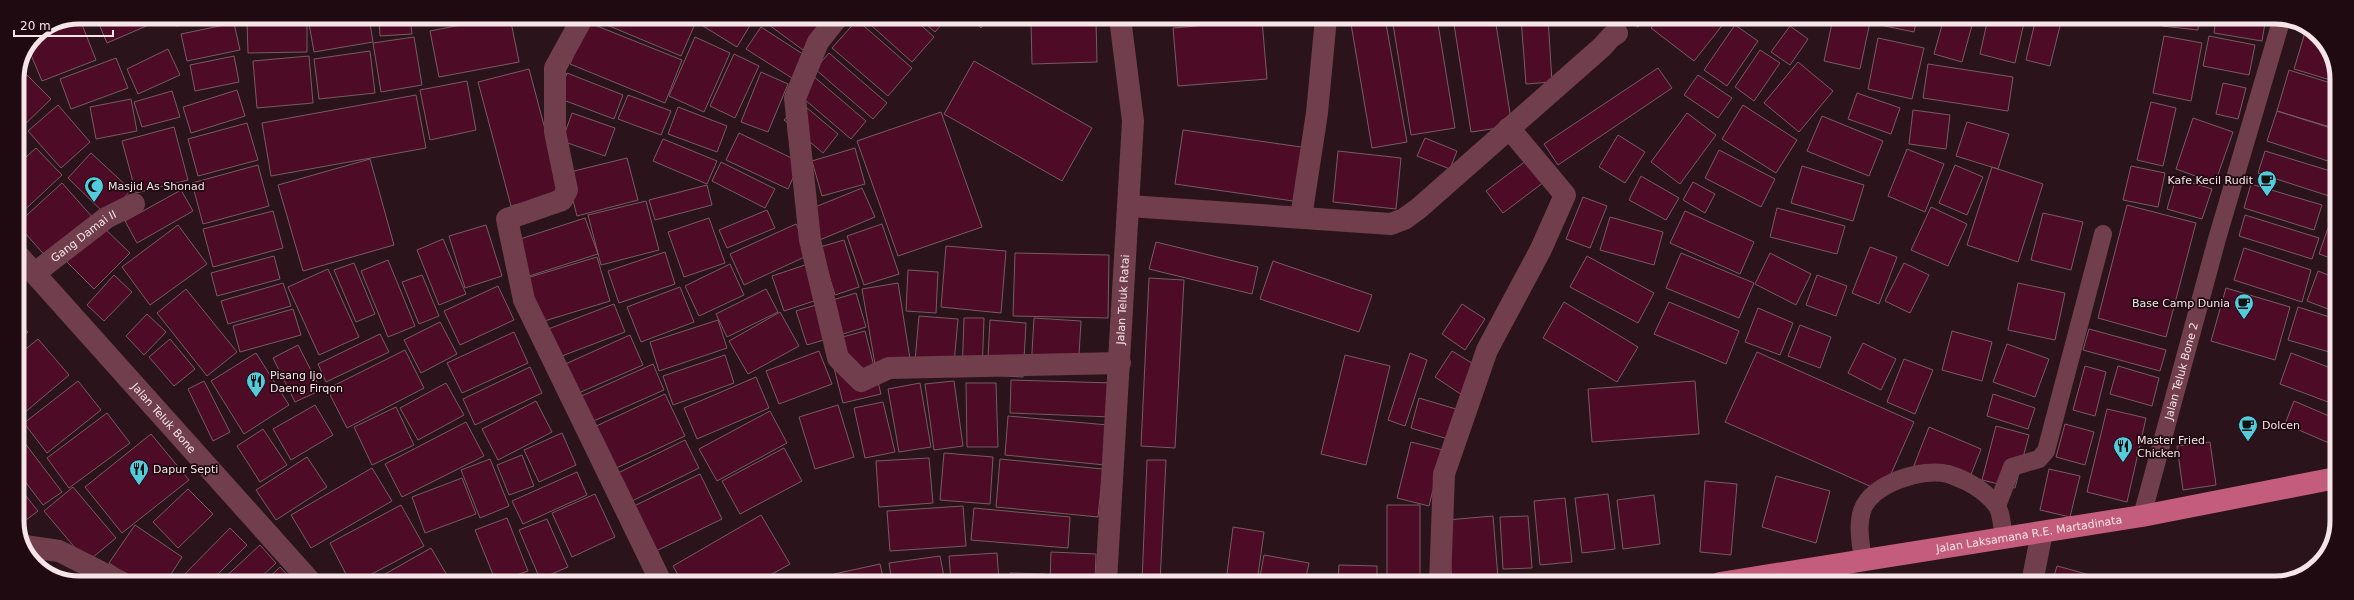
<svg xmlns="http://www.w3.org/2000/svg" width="2354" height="600" font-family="'DejaVu Sans',sans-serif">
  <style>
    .building { fill: #4d0b26; stroke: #785b62 }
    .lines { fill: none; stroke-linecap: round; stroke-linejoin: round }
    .lane { stroke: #703e4c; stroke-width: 18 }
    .street { stroke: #703e4c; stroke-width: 22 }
    .primary { stroke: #c45d7d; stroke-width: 22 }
    .labels { text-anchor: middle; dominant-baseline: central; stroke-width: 3.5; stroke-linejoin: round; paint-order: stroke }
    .poi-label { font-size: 11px; fill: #f5e4e8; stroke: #200a11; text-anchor: start }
    .street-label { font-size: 11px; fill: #f5e4e8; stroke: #200a11 }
    .rim { fill: none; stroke: #f5e4e8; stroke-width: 5 }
  </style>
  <rect width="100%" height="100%" fill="#2a131a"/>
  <path class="building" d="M79,17L96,60L42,81L29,50L35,35Z
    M96,17H164L165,18L107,43Z
    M174,17H227L176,26Z
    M242,17H297L242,20Z
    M369,17L373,42L314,52L308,18Z
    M379,17H410L412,34L380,36Z
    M502,17H510L519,62L439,77L430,31Z
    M596,17H698L681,56L595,20Z
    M709,17H755L737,47L703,26Z
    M763,17H810L821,25L803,50L761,19Z
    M862,17H912L934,37L912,62Z
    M918,17H948L935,32Z
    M970,18H990L981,28Z
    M1350,18H1385L1407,142L1372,148Z
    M1392,18H1437L1455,128L1411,135Z
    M1453,18H1495L1512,126L1471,132Z
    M1521,18H1548L1552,82L1526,84Z
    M1624,18H1644L1638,27Z
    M1659,18H1728L1694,61L1651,28Z
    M1833,18H1850L1870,22L1860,69L1824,61Z
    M1881,18H1917L1914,32L1880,25Z
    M1944,18H1974L1962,62L1934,54Z
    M1988,18H2025L2015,63L1980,54Z
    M2036,18H2062L2050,66L2026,60Z
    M2163,18H2199L2198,30L2162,26Z
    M2216,18H2237L2265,23L2262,41L2214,33Z
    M307,20V52L248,53L247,21Z
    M857,20L912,68L888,96L832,48Z
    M1262,20L1267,79L1178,86L1173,28Z
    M1096,21L1097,62L1032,64L1031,23Z
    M587,22L682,60L665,103L570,64Z
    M234,23L240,50L187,61L181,34Z
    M1735,25L1758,41L1727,86L1704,70Z
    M1790,26L1808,39L1790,65L1771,52Z
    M761,27L809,58L795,80L746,49Z
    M2306,29L2321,38L2337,75V82L2294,69Z
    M2164,36L2202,43L2191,101L2153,93Z
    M2209,36L2255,45L2249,75L2203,66Z
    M414,37L422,85L381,92L373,43Z
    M695,37L730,53L704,112L669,96Z
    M1878,38L1924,48L1912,99L1868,89Z
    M168,49L180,75L138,94L127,69Z
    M1760,50L1780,63L1754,101L1735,87Z
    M370,51L375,93L319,99L314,59Z
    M829,53L887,103L873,119L815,69Z
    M734,54L759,66L735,118L710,106Z
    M234,56L239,82L195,91L190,65Z
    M309,56L313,103L257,108L253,61Z
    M116,58L128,88L71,109L60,79Z
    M974,61L1092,128L1062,181L944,114Z
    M1798,62L1833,91L1799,132L1764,103Z
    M1928,64L2013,77L2008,111L1923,98Z
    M1658,68L1672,88L1558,165L1544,144Z
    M21,69L51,99L17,132V79Z
    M529,69L562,193L511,206L478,82Z
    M2289,70L2337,85V129L2277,111Z
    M761,72L788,84L768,132L741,122Z
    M567,73L623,95L614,119L558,98Z
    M812,75L866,121L851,139L797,93Z
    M1698,75L1732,98L1718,118L1684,95Z
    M467,81L476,130L430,140L420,90Z
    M2223,83L2246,88L2238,119L2216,114Z
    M237,90L245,116L191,133L183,107Z
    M172,91L180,117L142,127L134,102Z
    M1857,93L1900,108L1891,134L1848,119Z
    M416,95L426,148L271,176L262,123Z
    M628,95L671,111L661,135L618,119Z
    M131,99L137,131L96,139L90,107Z
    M800,102L838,134L823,153L784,120Z
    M2151,102L2176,108L2163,166L2137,160Z
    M58,105L90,142L61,168L28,131Z
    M1743,105L1797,140L1776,173L1722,139Z
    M678,107L727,126L717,152L668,134Z
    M1913,110L1950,115L1946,149L1909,144Z
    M2277,111L2337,130V164L2267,141Z
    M941,112L982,227L898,256L857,141Z
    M572,113L615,128L605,156L562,141Z
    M1687,113L1716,135L1680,184L1651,162Z
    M1822,116L1883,141L1869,176L1807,151Z
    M2193,118L2233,132L2215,183L2176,169Z
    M1967,122L2009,134L1998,169L1956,156Z
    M247,123L258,160L198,176L188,139Z
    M174,127L188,180L136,193L122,141Z
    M1183,130L1308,148L1300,202L1175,184Z
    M739,133L800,162L788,189L726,160Z
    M1618,135L1645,152L1625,183L1599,167Z
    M1425,138L1457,151L1450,169L1417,156Z
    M663,139L717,161L707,184L653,161Z
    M17,145L23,151L17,157Z
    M36,148L62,175L17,217V165Z
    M855,148L865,184L822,196L812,161Z
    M1907,149L1944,164L1925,212L1888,196Z
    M1719,150L1775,179L1761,207L1705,178Z
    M1338,151L1401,158L1396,209L1333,202Z
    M1539,151L1556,173L1503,213L1486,191Z
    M2265,151L2337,173L2332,197L2258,173Z
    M91,153L131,190L107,216L68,178Z
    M627,158L638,200L577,216L566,173Z
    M370,159L394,245L303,271L278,185Z
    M721,162L775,189L765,208L712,181Z
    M258,165L269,206L203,224L192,183Z
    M1955,165L1983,177L1967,215L1939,203Z
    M1802,166L1864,185L1853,221L1791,203Z
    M2131,166L2165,173L2158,207L2123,200Z
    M1992,167L2043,184L2018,262L1967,245Z
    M1641,176L1679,198L1666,220L1629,200Z
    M2176,178L2212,189L2202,219L2167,209Z
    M1693,182L1715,194L1705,213L1683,200Z
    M62,183L94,219L49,260L17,224Z
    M2251,184L2322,205L2314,230L2244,208Z
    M707,185L712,205L655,220L649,200Z
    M862,188L875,217L810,244L798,214Z
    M181,190L193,211L137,243L125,221Z
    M2337,195L2336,224L2328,221Z
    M1583,197L1607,206L1590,248L1566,239Z
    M646,201L659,250L601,265L588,215Z
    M2127,205L2196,223L2166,337L2098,318Z
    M1931,207L1967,224L1948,266L1911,250Z
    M1777,208L1845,226L1837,254L1770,237Z
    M767,210L775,228L727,248L719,230Z
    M273,211L283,248L213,267L203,229Z
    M1685,211L1754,242L1740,274L1670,243Z
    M2043,213L2083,222L2071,270L2031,260Z
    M2245,215L2319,238L2312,259L2239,236Z
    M1610,217L1663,232L1654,265L1600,250Z
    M585,218L598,254L526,277L514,241Z
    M709,218L725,263L684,277L668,232Z
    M796,224L811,254L744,285L730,254Z
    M882,224L899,274L864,285L847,236Z
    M101,225L130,253L94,289L65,260Z
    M178,225L207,264L150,305L122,267Z
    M486,225L502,276L465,288L449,236Z
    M2328,228L2336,231V260L2319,254Z
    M443,239L466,294L439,305L417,250Z
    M844,240L859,287L835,295L820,247Z
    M1156,242L1258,267L1252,294L1149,269Z
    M946,246L1006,251L1001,313L941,307Z
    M1870,247L1897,257L1879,304L1852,293Z
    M2244,248L2311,270L2302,302L2234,280Z
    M665,252L675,284L619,303L608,271Z
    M1015,253L1109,255L1108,318L1013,316Z
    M1681,253L1754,283L1739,318L1666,288Z
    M1770,253L1811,274L1796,305L1755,284Z
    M274,256L280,279L217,296L211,273Z
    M1587,256L1654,293L1638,323L1570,287Z
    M597,257L610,301L541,322L527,278Z
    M388,260L415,326L388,337L361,271Z
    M817,261L829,296L784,311L772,276Z
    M1273,261L1372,295L1359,332L1260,299Z
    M354,263L375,314L356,322L334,270Z
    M1904,263L1929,275L1910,313L1885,301Z
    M730,264L744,295L699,316L685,286Z
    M328,269L359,337L319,355L288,287Z
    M908,270L938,272L936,313L906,311Z
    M2318,271L2336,278V312L2307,301Z
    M114,275L132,292L104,321L87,305Z
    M422,275L439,316L419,324L402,282Z
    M1817,275L1847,286L1836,316L1806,305Z
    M1149,278L1184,280L1175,448L1141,446Z
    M283,283L291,306L228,324L221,301Z
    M898,283L911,365L876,370L862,289Z
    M2018,283L2065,293L2055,340L2008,330Z
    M498,286L514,320L460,345L444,311Z
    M680,287L694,322L641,342L627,307Z
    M2226,288L2290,307L2275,360L2211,341Z
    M186,289L237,352L207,376L157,313Z
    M766,289L778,312L727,337L716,314Z
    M856,293L866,327L807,345L796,311Z
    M1564,302L1638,347L1617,382L1543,338Z
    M1669,302L1739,331L1726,364L1654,334Z
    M614,304L625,332L554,359L543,331Z
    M1462,304L1485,319L1465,350L1442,334Z
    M2298,307L2336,319V354L2288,340Z
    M1758,308L1793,323L1780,355L1745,342Z
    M293,309L301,335L240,352L233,326Z
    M780,312L799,346L748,374L729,341Z
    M147,314L166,332L144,355L126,336Z
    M919,316L958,319L953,375L914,372Z
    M964,318H984L982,376H962Z
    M1034,318L1081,321L1078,372L1031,369Z
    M17,320L28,332L17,341Z
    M718,320L727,348L659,371L650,342Z
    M990,320L1026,323L1023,377L987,375Z
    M440,322L457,354L421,373L404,340Z
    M1800,325L1831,337L1820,368L1788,356Z
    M2089,329L2166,350L2160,371L2083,350Z
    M865,331L881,394L843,403L827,341Z
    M1952,331L1992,342L1982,381L1942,370Z
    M514,332L528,363L462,393L447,363Z
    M380,334L389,352L326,382L318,364Z
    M630,335L643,365L574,395L561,366Z
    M38,339L69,375L17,419V356Z
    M170,339L195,369L174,386L149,357Z
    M1863,343L1896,359L1881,390L1848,373Z
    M2007,344L2049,359L2035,397L1993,382Z
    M298,345L321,390L295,402L273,358Z
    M405,350L424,388L347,428L327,389Z
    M819,351L832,384L779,404L766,371Z
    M1452,351L1480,368L1462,395L1435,377Z
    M1757,352L1914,422L1883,492L1725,422Z
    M256,353L289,405L244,434L211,381Z
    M1410,353L1427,360L1405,426L1388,420Z
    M2291,353L2336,370V405L2280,384Z
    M725,355L734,383L673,405L663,376Z
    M1345,355L1390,366L1366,465L1321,454Z
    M1904,359L1933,370L1915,414L1887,402Z
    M653,364L664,390L589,423L577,398Z
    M2085,366L2106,372L2095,416L2073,410Z
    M2118,366L2159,378L2152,406L2110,394Z
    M530,367L542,393L475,425L463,399Z
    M756,377L769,408L697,439L684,408Z
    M1011,380L1113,383L1112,417L1010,413Z
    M78,381L101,410L47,453L24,423Z
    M204,381L230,432L213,441L188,389Z
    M954,381L963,446L934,450L925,384Z
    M1695,381L1699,434L1592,442L1588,389Z
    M446,383L464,415L418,440L400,408Z
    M920,383L931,447L899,452L888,389Z
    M966,383H996L998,447H967Z
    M665,394L685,436L612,470L592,428Z
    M1993,394L2035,408L2028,429L1987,416Z
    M1419,398L1456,409L1448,439L1411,428Z
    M536,401L552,432L498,460L482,429Z
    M2294,401L2336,419V446L2285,424Z
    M883,402L895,452L865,458L854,408Z
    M315,405L333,435L291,460L273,429Z
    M838,405L854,457L815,469L799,417Z
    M396,407L414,445L372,465L354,427Z
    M2107,409L2146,418L2127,502L2087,492Z
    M770,411L787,443L717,481L699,449Z
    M107,413L130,443L69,488L47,458Z
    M1008,416L1108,425L1105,465L1005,455Z
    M466,422L484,456L402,497L385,464Z
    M2065,424L2094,432L2085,465L2056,457Z
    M1996,426L2029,435L2015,488L1982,480Z
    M1929,427L1981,449L1965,490L1913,468Z
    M263,429L287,465L260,482L237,446Z
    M562,433L576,465L539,482L524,450Z
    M151,434L189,480L122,533L85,487Z
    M21,438L62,492L43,505L17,471V441Z
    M685,440L699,468L628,503L614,475Z
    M1411,442L1443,450L1429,506L1397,498Z
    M2210,442L2216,485L2183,490L2177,446Z
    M784,448L802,481L740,514L722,481Z
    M944,453L993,457L990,504L940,500Z
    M522,455L534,486L509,495L497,465Z
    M307,457L327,487L276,520L256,490Z
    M929,458L933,503L879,507L876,461Z
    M490,459L509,506L480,518L461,470Z
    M1000,459L1103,469L1098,517L996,507Z
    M1147,460H1166L1160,582H1142Z
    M372,468L392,501L311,548L291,515Z
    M2049,469L2080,476L2070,517L2040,510Z
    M577,472L587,495L523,524L512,501Z
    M700,474L722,519L654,552L632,507Z
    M1776,476L1830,491L1816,543L1762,527Z
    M462,478L476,514L425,533L412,497Z
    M1705,481L1737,484L1731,555L1700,552Z
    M17,485L38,511L18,526Z
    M73,487L116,538L87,562L44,511Z
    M188,489L213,514L178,548L153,522Z
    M595,494L615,537L572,557L552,513Z
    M1608,494L1615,549L1582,553L1575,498Z
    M1654,495L1660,544L1623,549L1617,500Z
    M1565,498L1572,562L1540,565L1534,501Z
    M401,505L424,546L357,582H350L330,543Z
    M1387,505H1420V583L1387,582Z
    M963,506L966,546L890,551L887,511Z
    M974,508L1070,517L1068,548L971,540Z
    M761,515L790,564L758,582H682L673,566Z
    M1493,516L1498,578L1452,582L1447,520Z
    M1528,516L1532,568L1503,569L1500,517Z
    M507,518L528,571L496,582L475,530Z
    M547,519L568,567L540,579L519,530Z
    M135,525L182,557L166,582H138L109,563Z
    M1233,527L1264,532L1257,582H1226Z
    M230,528L247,545L210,582H177Z
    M260,545L276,563L256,582H220Z
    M431,548L451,582H371Z
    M1051,552L1096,554L1095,582H1050Z
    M997,553L999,582H951L949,556Z
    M1264,555L1309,563L1305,582L1260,577Z
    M940,556L945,582H892L889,563Z
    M880,564L884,582H836L834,574Z
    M1339,565L1377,566V582H1338Z
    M2057,566L2105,579L2104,583H2052Z
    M280,567L294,582H264Z
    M1010,573L1045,574V582H1010Z"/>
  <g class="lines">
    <g class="lane">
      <path d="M1997,506L2012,467L2039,459L2046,451L2103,234"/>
      <path id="s1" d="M2142,516L2217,239L2282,18"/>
      <path d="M1863,560C1861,544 1857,527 1862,511C1870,484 1923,467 1948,474C1965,479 1985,490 1996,505C2002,512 2002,529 2004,538"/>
    </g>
    <g class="street">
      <path d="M583,17L555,68V132L567,190L562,200L507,219L524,300L661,582"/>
      <path d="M838,17L818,42L795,98L810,240L838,358L861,381L889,368L1120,363"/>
      <path d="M1129,206L1391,224L1404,219L1418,209L1602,47L1611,37L1617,33"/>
      <path d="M1301,217L1317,113L1326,18"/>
      <path id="s2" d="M17,254L311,582"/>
      <path id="s3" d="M35,273L106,218L134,204"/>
      <path d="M25,546L59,551L121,582"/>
      <path id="s4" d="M1106,582L1133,121L1120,18"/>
      <path d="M1440,583L1444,474L1487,350L1541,249L1565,195L1509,128"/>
      <path d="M2032,583L2042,532"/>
    </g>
    <path class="primary" id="s5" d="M1720,583L2142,516L2336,478"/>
  </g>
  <defs>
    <g id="cafe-pin" transform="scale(1)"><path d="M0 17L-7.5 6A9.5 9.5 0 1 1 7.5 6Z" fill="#53cbdb" stroke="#200a11"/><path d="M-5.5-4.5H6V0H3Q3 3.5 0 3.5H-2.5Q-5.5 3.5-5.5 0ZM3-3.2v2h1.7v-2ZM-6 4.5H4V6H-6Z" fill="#111"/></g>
    <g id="mosque-pin" transform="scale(1)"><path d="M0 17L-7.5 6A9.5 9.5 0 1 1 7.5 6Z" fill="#53cbdb" stroke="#200a11"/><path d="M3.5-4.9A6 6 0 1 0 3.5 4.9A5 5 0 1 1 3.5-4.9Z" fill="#111"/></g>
    <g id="restaurant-pin" transform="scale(1)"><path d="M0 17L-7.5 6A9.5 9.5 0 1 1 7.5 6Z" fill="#53cbdb" stroke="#200a11"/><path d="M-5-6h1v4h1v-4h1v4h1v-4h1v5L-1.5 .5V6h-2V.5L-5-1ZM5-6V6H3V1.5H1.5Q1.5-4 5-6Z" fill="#111"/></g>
  </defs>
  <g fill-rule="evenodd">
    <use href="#cafe-pin" x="2267" y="180"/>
    <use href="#mosque-pin" x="94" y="186"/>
    <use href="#cafe-pin" x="2244" y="303"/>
    <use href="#restaurant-pin" x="256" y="381"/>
    <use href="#cafe-pin" x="2248" y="425"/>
    <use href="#restaurant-pin" x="2123" y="446"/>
    <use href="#restaurant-pin" x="139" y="469"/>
  </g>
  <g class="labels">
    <g class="poi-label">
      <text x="2253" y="180" text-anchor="end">Kafe Kecil Rudit</text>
      <text x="108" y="186">Masjid As Shonad</text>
      <text x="2230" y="303" text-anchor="end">Base Camp Dunia</text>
      <text x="270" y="375">Pisang Ijo<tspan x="270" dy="13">Daeng Firqon</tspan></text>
      <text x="2262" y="425">Dolcen</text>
      <text x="2137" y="440">Master Fried<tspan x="2137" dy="13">Chicken</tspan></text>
      <text x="153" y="469">Dapur Septi</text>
    </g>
    <g class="street-label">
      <text stroke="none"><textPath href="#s3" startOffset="61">Gang Damai II</textPath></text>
      <text stroke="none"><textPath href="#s4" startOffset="283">Jalan Teluk Ratai</textPath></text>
      <text stroke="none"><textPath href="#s1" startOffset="150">Jalan Teluk Bone 2</textPath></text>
      <text stroke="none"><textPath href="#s2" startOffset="220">Jalan Teluk Bone</textPath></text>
      <text stroke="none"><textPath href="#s5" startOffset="313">Jalan Laksamana R.E. Martadinata</textPath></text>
    </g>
  </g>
  <path d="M0 0H2354V600H0ZM79 24H2275A55 55 0 0 1 2330 79V521A55 55 0 0 1 2275 576H79A55 55 0 0 1 24 521V79A55 55 0 0 1 79 24Z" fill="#200a11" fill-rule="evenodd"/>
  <path class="rim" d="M79 24H2275A55 55 0 0 1 2330 79V521A55 55 0 0 1 2275 576H79A55 55 0 0 1 24 521V79A55 55 0 0 1 79 24Z"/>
  <path d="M14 30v6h99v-6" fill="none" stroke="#f5e4e8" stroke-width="2"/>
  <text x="20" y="30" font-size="12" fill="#f5e4e8" stroke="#200a11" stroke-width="3" paint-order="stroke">20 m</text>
</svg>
